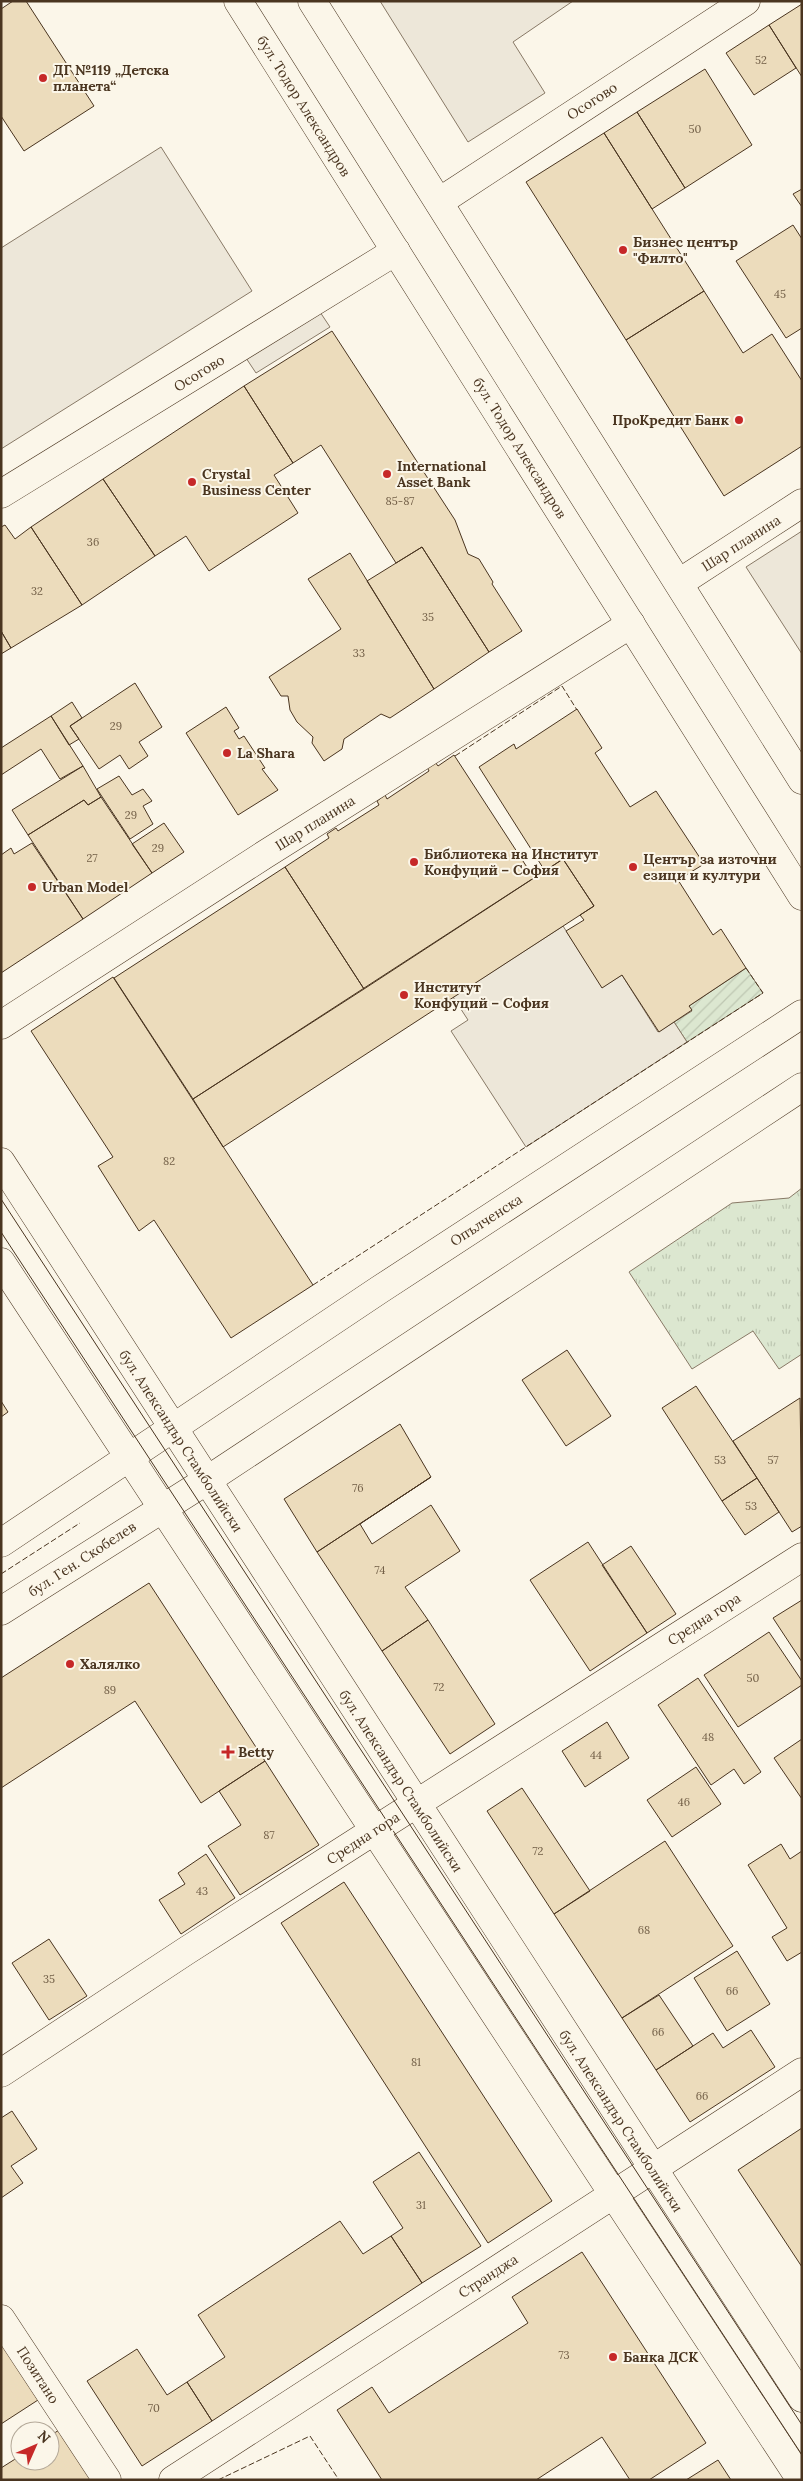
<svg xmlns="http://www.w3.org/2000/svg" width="803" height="2481" font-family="Lora,serif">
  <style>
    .grass { fill: url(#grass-tufts); stroke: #887966 }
    .garden { fill: url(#garden-furrows); stroke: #887966 }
    .parking { fill: #ede7d9; stroke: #887966 }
    .building { fill: #ecdcbc; stroke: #4a3520 }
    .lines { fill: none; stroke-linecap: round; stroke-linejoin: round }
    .street-casing { stroke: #4a3520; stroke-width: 29 }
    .secondary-casing { stroke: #4a3520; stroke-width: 29 }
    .primary-casing { stroke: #4a3520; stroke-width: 29 }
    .street { stroke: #fbf6e9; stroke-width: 28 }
    .secondary { stroke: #fbf6e9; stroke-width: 28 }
    .primary { stroke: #fbf6e9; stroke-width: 28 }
    .tram { stroke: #4a3520; stroke-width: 1 }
    .fence { stroke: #4a3520; stroke-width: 1; stroke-dasharray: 6 2.5; stroke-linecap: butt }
    .poi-dot { fill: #c62828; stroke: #fbf6e9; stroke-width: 2 }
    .labels { text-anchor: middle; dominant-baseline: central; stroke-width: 4; stroke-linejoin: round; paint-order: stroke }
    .number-label { font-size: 11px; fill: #725f47 }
    .poi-label { font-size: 14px; font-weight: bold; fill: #4a3520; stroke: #fbf6e9; text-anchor: start }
    .street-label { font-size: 14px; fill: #4a3520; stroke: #fbf6e9 }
  </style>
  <defs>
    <pattern id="grass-tufts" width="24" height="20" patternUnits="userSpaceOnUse" patternTransform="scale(1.25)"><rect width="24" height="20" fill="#dce7d0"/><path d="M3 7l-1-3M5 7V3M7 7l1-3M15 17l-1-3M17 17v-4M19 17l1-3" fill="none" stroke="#bec7b2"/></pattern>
    <pattern id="garden-furrows" width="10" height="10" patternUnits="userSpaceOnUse" patternTransform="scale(1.25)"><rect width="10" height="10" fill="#dce7d0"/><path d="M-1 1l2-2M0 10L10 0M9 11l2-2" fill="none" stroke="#bec7b2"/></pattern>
  </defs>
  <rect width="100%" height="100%" fill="#fbf6e9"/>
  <path class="grass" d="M802,1188V1354L779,1369L753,1331L692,1369L629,1272L732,1203L789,1198Z"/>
  <path class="garden" d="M746,968L763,993L687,1042L674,1022L692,1011L689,1006Z"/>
  <path class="parking" d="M380,1H573L513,42L545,93L468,142Z
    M161,147L252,291L1,449V248Z
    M320,312L330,327L256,373L246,358Z
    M802,531V654L746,567Z
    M563,926L602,987L622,975L658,1032L674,1022L687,1042L526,1147L451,1031L468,1020L453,997Z"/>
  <path class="building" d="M13,1H26L94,106L24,151L1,116V9Z
    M802,4V77L769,25Z
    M769,25L796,68L754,95L726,53Z
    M705,69L752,145L685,188L637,112Z
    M637,112L685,188L652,209L604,133Z
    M604,133L704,291L626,340L526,182Z
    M802,189V207L793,194Z
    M793,225L802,239V328L786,338L736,261Z
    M704,291L743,353L772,334L802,381V446L724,496L626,340Z
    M332,331L455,520L468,554L479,559L493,582L492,584L522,631L489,652L422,547L396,563L321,445L293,463L244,386Z
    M244,386L293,463L274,475L298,513L209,571L186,536L155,556L103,479Z
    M103,479L155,556L82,605L31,527Z
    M5,525L15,539L31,527L82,605L11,648L1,631V527Z
    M422,547L489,652L434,689L367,581Z
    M350,553L434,689L390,718L381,714L344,739L342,749L324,761L312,743L313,737L297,722L290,710L288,696H281L269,677L341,629L308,579Z
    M1,631L11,648L1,654Z
    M135,683L162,727L139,742L148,756L129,769L120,755L99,769L70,726Z
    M72,702L82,718L70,726L79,739L69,745L51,716Z
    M226,707L239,728L234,731L239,739L244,736L265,768L262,769L278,790L238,815L186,733Z
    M577,709L602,748L595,753L630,807L656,791L704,864L678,880L713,935L721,929L746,968L689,1006L692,1010L659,1032L622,975L602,988L566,931L584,920L580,915L594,906L563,859L545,871L479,767L514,744L516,749Z
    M51,716L83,766L60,779L41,749L1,775V748Z
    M454,755L534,878L364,989L285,867L329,838L327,834L336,828L338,831L379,805L377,801L385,795L387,799L429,771L427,767L435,762L438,766Z
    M83,766L101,797L88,805L84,800L28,835L12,810Z
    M119,776L132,795L143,789L152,801L143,806L153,824L130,839L97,789Z
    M101,797L152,873L83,919L28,835L84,800L88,805Z
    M164,823L184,852L152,873L132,844Z
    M32,843L83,919L1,973V855L11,848L14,854Z
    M563,859L594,906L223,1147L193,1099Z
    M285,867L364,989L193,1099L114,978Z
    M113,977L313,1285L231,1338L154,1220L139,1231L98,1166L113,1157L31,1031Z
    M567,1350L611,1416L566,1446L522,1380Z
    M696,1386L757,1478L722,1501L662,1408Z
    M800,1398L802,1526L792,1532L733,1441Z
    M1,1401L8,1412L1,1417Z
    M400,1424L431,1477L317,1552L284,1499Z
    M431,1477L360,1524L372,1544L431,1505L460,1551L405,1587L428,1620L382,1651L317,1552Z
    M757,1478L779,1512L745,1535L722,1501Z
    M588,1542L647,1633L590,1671L530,1580Z
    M631,1546L676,1614L647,1633L602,1565Z
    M149,1583L265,1761L201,1803L135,1701L1,1788V1678Z
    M802,1600V1662L773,1618Z
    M428,1620L495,1724L450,1754L382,1651Z
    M769,1632L802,1681V1685L738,1727L704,1675Z
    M698,1678L761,1772L744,1784L734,1769L711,1785L658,1705Z
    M607,1722L629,1758L585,1787L562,1751Z
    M802,1739V1799L774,1758Z
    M265,1761L319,1845L240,1895L208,1846L241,1825L219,1791Z
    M696,1767L721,1804L672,1837L647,1800Z
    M522,1788L590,1891L554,1914L487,1811Z
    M665,1841L733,1946L622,2018L554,1914Z
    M781,1844L790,1859L802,1851V1952L787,1961L772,1937L787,1928L748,1865Z
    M206,1854L235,1898L181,1934L159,1900L185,1884L178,1873Z
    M344,1882L552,2201L488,2243L281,1923Z
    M49,1939L87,1996L49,2020L12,1963Z
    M737,1951L770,2004L727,2031L694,1978Z
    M659,1995L693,2046L656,2070L622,2018Z
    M751,2030L775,2067L690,2122L656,2070L713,2033L723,2048Z
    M12,2111L37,2149L11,2166L23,2183L1,2198V2118Z
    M802,2128V2267L738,2170Z
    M419,2152L481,2246L422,2283L391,2236L403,2228L373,2182Z
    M340,2221L363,2254L391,2236L422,2283L212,2421L187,2382L225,2357L198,2315Z
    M582,2252L706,2443L649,2480H630L602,2437L536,2480H382L337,2410L372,2387L389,2413L528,2323L512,2297Z
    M1,2343L38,2400L1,2424Z
    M137,2349L167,2395L187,2382L212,2421L142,2466L87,2381Z
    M59,2430L92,2480H1V2468L20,2456V2461H50V2436Z
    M718,2460L731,2480H686Z"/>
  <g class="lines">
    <g class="street-casing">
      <path id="street" d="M439,202L746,1
        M1,494L396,251
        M679,583L802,503
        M1,1025L264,855L631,624
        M1,2073L186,1951L802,1557
        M1,2319L107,2480
        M173,2480L802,2072"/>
    </g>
    <g class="secondary-casing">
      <path id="secondary" d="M1,1162L802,2398
        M1,1262L801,2480"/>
    </g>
    <g class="primary-casing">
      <path id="primary" d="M238,1L802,896
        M312,1L802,780
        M1,1543L379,1290L802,1014
        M1,1611L206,1481L802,1087"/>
    </g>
    <use href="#street" class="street"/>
    <use href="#secondary" class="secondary"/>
    <use href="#primary" class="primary"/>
    <path class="tram" d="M1,1199L802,2425
      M1,1232L802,2455"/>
    <path class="fence" d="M455,756L562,686L577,710
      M313,1285L763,993L746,968
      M1,1574L80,1523
      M218,2480L310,2436L339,2480"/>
  </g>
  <g class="poi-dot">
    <circle cx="43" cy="78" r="5"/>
    <circle cx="623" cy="250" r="5"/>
    <circle cx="739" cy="420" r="5"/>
    <circle cx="387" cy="474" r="5"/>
    <circle cx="192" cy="482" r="5"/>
    <circle cx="227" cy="753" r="5"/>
    <circle cx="414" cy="862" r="5"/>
    <circle cx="633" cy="867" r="5"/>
    <circle cx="32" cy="887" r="5"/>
    <circle cx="404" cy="995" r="5"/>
    <circle cx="70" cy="1664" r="5"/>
    <path d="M225.5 1744.5h5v5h5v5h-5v5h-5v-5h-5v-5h5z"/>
    <circle cx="613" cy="2357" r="5"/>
  </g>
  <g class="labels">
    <g class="number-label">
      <text x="761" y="60">52</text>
      <text x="695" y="129">50</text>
      <text x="780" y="294">45</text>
      <text x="400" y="501">85-87</text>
      <text x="93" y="542">36</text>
      <text x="37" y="591">32</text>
      <text x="428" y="617">35</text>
      <text x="359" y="653">33</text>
      <text x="116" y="726">29</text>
      <text x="131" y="815">29</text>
      <text x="158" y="848">29</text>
      <text x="92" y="858">27</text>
      <text x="169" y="1161">82</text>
      <text x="720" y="1460">53</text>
      <text x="773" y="1460">57</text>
      <text x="358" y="1488">76</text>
      <text x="751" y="1506">53</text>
      <text x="380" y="1570">74</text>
      <text x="753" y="1678">50</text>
      <text x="439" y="1687">72</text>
      <text x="110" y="1690">89</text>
      <text x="708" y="1737">48</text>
      <text x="596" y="1755">44</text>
      <text x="684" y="1802">46</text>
      <text x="269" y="1835">87</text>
      <text x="538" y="1851">72</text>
      <text x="202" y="1891">43</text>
      <text x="644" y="1930">68</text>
      <text x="49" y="1979">35</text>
      <text x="732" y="1991">66</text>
      <text x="658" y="2032">66</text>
      <text x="416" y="2062">81</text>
      <text x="702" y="2096">66</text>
      <text x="421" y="2205">31</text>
      <text x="564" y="2355">73</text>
      <text x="154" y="2408">70</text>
    </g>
    <g class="poi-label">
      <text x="53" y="70">ДГ №119 „Детска<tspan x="53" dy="16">планета“</tspan></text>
      <text x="633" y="242">Бизнес център<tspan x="633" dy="16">"Филто"</tspan></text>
      <text x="729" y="420" text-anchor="end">ПроКредит Банк</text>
      <text x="397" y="466">International<tspan x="397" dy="16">Asset Bank</tspan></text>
      <text x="202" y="474">Crystal<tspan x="202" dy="16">Business Center</tspan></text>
      <text x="237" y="753">La Shara</text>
      <text x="424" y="854">Библиотека на Институт<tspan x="424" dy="16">Конфуций – София</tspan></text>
      <text x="643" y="859">Център за източни<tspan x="643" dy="16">езици и култури</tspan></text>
      <text x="42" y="887">Urban Model</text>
      <text x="414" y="987">Институт<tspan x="414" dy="16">Конфуций – София</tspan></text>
      <text x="80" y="1664">Халялко</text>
      <text x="238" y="1752">Betty</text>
      <text x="623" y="2357">Банка ДСК</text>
    </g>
    <g class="street-label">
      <text transform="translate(592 101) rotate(-33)">Осогово</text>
      <text transform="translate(304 106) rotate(58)">бул. Тодор Александров</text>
      <text transform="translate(199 373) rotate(-32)">Осогово</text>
      <text transform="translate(520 448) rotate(58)">бул. Тодор Александров</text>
      <text transform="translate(741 543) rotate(-33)">Шар планина</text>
      <text transform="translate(315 823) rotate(-32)">Шар планина</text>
      <text transform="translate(486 1220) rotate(-33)">Опълченска</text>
      <text transform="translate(181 1441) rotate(57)">бул. Александър Стамболийски</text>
      <text transform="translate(82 1559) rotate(-33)">бул. Ген. Скобелев</text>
      <text transform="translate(704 1619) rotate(-33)">Средна гора</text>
      <text transform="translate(401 1781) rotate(57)">бул. Александър Стамболийски</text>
      <text transform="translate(363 1838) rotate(-33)">Средна гора</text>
      <text transform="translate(621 2121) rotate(57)">бул. Александър Стамболийски</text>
      <text transform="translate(488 2276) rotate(-33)">Странджа</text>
      <text transform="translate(38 2375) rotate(57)">Позитано</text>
    </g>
  </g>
  <rect width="803" height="2481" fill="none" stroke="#4a3520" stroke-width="5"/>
  <g transform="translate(35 2446) rotate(45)"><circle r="24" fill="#fbf6e9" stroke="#b4a999"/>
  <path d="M0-4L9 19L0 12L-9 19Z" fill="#c62828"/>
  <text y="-8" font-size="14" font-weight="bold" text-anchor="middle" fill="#4a3520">N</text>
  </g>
</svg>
